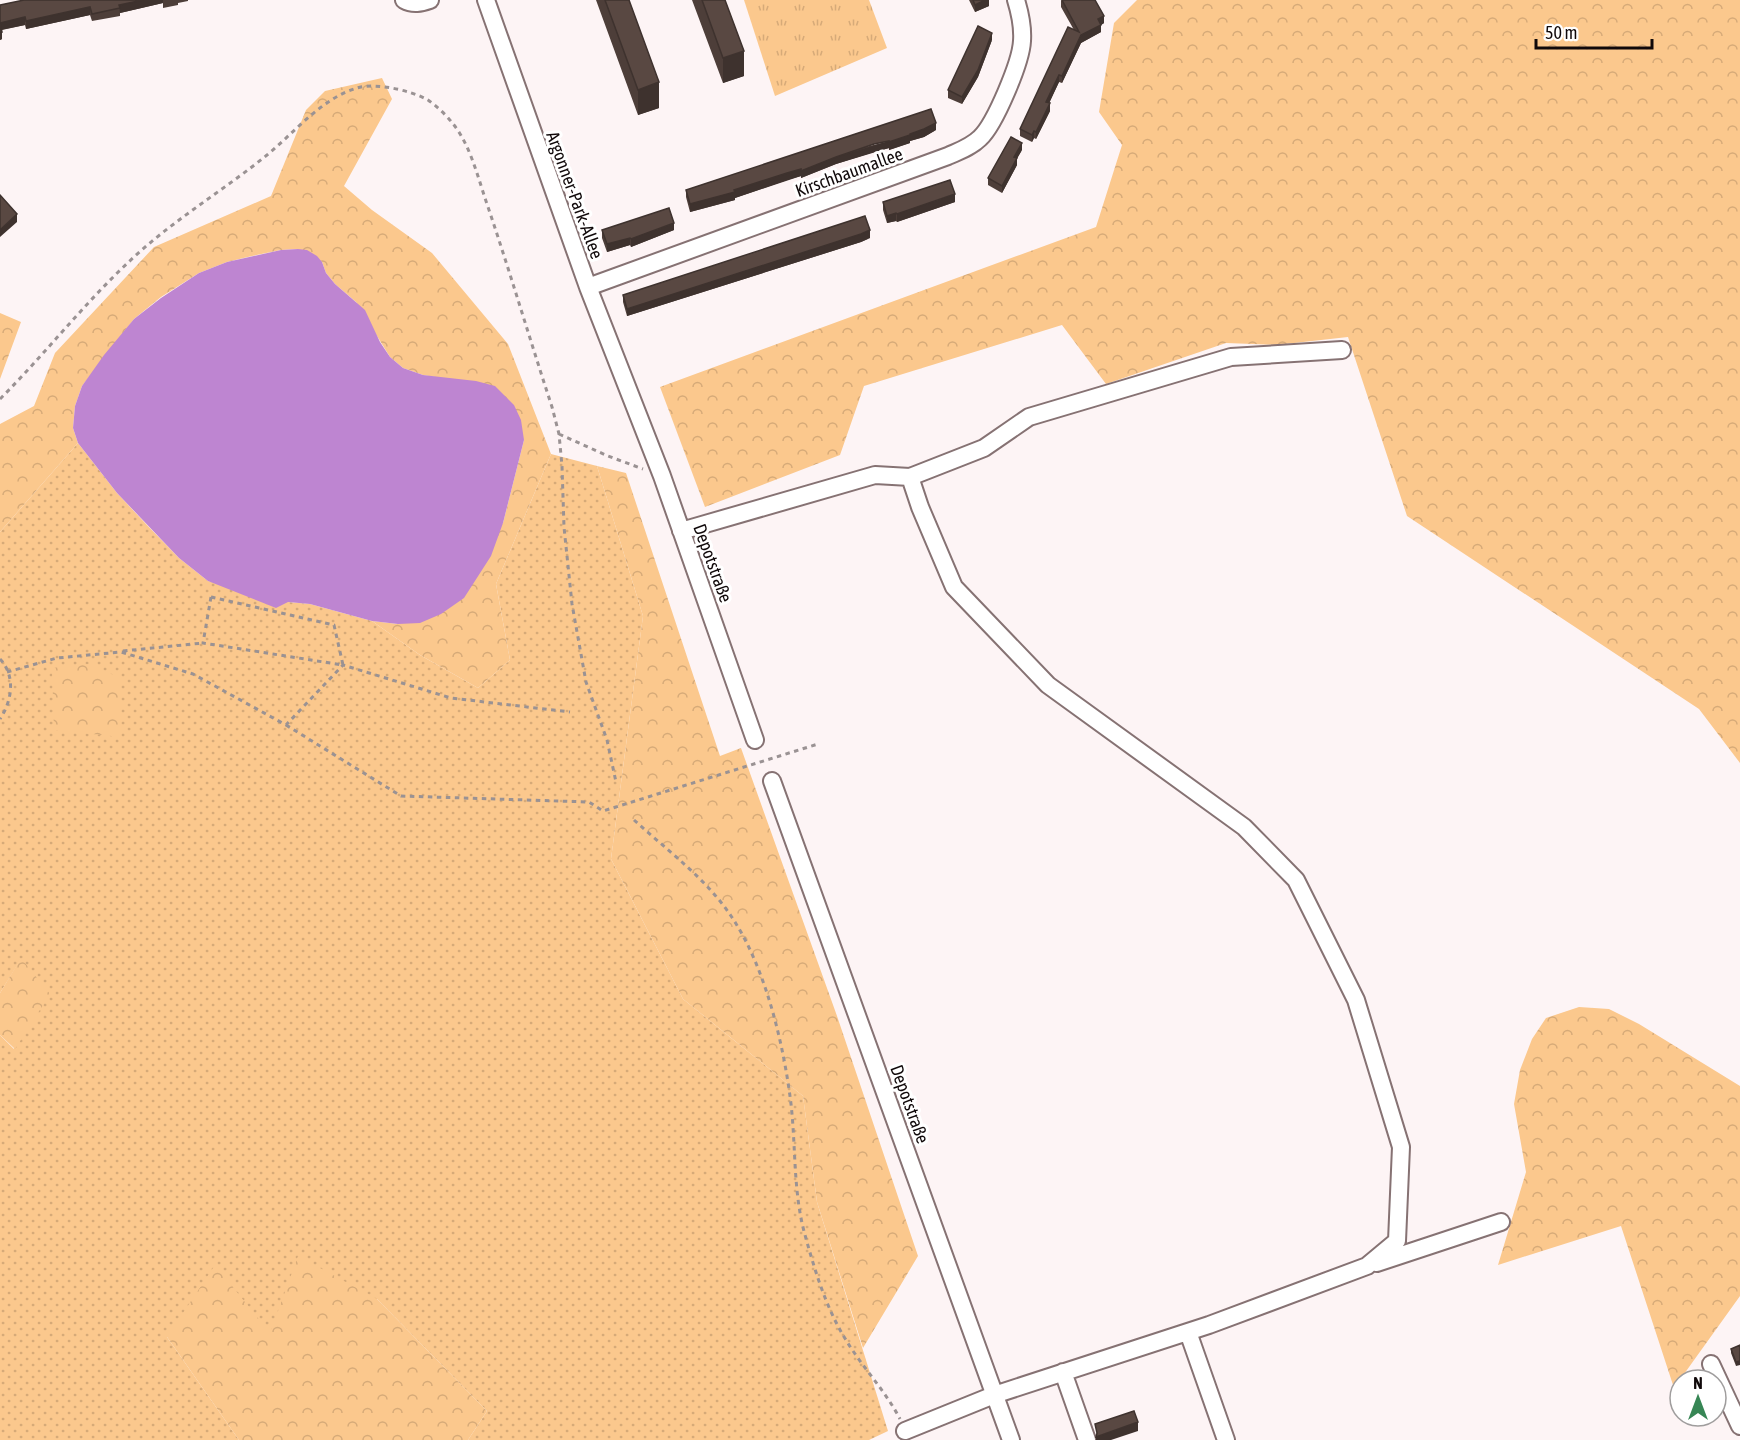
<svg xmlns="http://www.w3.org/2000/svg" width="1740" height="1440" font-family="'Asap Condensed',sans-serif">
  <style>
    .grass { fill: url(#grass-dots) }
    .forest { fill: url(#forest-crowns) }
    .park { fill: url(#park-tufts) }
    .water { fill: #be85d1 }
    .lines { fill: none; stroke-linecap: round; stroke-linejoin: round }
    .minor-casing { stroke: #867273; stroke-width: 20 }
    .path { stroke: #9a9293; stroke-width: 3; stroke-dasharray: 4.5 4.5; stroke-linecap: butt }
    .minor { stroke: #fff; stroke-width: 16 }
    .wall { fill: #4d3e39 }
    .shaded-wall { fill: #3e322e }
    .building { fill: #594842; stroke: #3e322e; stroke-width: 1.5 }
    .labels { text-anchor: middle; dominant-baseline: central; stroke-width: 6; stroke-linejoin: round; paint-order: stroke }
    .street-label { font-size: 18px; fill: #10090a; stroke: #fff }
  </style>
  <defs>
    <pattern id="grass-dots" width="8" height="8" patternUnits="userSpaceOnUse" patternTransform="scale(1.5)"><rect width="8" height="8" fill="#fbc88d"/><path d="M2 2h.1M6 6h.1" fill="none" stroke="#d6aa78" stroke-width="1.8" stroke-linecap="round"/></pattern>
    <pattern id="forest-crowns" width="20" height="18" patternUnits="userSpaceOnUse" patternTransform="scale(1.5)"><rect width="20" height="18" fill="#fbc88d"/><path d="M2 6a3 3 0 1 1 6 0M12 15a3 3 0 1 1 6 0" fill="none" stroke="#d6aa78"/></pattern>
    <pattern id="park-tufts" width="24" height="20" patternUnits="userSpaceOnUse" patternTransform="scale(1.5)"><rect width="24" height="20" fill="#fbc88d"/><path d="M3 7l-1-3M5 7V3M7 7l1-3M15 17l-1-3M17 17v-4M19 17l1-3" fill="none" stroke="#d6aa78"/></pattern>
  </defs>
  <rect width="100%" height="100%" fill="#fdf4f5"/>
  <path class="grass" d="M78,443L117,493L146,524L179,558L208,581L288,602L310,604L372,621L420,655L478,688L510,660L496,584L551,454L597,466L643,616L611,859L683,999L803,1096L817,1202L888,1431L869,1440H468L487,1411L377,1299L269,1334L167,1337L239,1440H0V1035L14,1049L21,959L0,993V532Z"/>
  <path class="forest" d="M1137,0H1740V763L1699,709L1407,516L1348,337L1276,345L1226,343L1106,384L1062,325L864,386L840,455L705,507L660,387L1096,227L1122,145L1099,112L1114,23Z
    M382,78L392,99L344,186L372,210L432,253L508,344L551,454L496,584L510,660L478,688L420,655L372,621L398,624L503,523L524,440L447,379L423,375L403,368L390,357L356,302L335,284L326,273L322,262L298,249L281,250L252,256L227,262L199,273L161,297L134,319L82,386L75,406L73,428L78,443L0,532V424L34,406L55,353L154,247L271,196L306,110L325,91Z
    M0,313L21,322L0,379Z
    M597,466L626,473L720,756L741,748L837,1016L918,1256L863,1348L817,1202L803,1096L683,999L611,859L643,616Z
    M90,664L120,678L121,737L54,730L52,668Z
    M21,958L50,994L15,1049L0,1035V993Z
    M1579,1007L1609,1009L1639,1024L1740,1086V1296L1674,1388L1621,1226L1498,1265L1526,1172L1514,1104L1520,1070L1532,1039L1546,1018Z
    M298,1256L377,1299L487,1411L468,1440H239L167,1337L215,1265L270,1333Z"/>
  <path class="park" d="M744,0H869L887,48L775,96Z"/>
  <path class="water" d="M298,249L307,250L317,256L322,262L326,273L335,284L365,310L380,342L390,357L403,368L423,375L476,381L495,386L514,405L521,420L524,440L503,523L491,556L464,598L441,614L420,623L398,624L372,621L310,604L288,602L276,608L208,581L179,558L117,493L78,443L73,428L75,406L82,386L104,355L134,319L161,298L199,273L227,262L281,250Z"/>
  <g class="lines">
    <g class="minor-casing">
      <path id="minor" d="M404,0C413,5 421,3 430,0
        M486,0L588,287L662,476L755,740
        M588,287L948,156C959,151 971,147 980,138C995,124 1021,62 1022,41C1023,27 1020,13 1016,0
        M910,477L984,448L1029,417L1231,357L1342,350
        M681,531L875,475L910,477L920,507L954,587L1048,685L1244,827L1296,880L1356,1000L1401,1147L1397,1241L1367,1266L1209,1325L994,1395L905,1431
        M772,781L1011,1440
        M1377,1263L1501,1222
        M1188,1332L1226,1440
        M1711,1364L1740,1426
        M1063,1372L1087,1440"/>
    </g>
    <path class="path" d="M0,399C46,353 86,301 134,257C175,219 224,190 267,155C295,132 322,98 357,88C376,82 412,91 428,100C438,107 447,116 454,125C471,147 478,178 487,204C510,272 530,340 552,407L559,434L562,466L564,527L572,604L586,682L607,740L616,782
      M559,434L608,456L643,469
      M211,597L334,625L343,665L203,643Z
      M123,651L203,643
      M0,659C16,676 12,701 0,719
      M7,672L57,658L121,652L193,674L286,725L343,665L451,698L570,712
      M286,725L401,796L589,802L603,811L818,744
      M634,820C668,851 708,880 733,919C766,969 784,1046 791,1104C796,1148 793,1192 805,1235C815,1271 826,1308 846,1340C862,1367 885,1390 900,1419"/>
    <use href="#minor" class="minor"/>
  </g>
  <path class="wall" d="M25,0H188V1L178,3V5L163,8V3L120,13V16L92,21L90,15L26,29L25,25L2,30V39L0,40V5Z
    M596,0H629L659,108L638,115Z
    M692,0H725L744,76L723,83Z
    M969,0H989V6L975,12Z
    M1061,0L1104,23L1101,25V32L1081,43L1062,83L1059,82L1049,103L1050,111L1036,139L1034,138L1032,142L1020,136V129L1074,30L1061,7Z
    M992,40L978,77L962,104L948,98V90Z
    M936,130L924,137L910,141V143L889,150V148L874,152L836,164L801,178V176L787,180L735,198V200L690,212L686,197V190Z
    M1022,150L1017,158V165L1002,193L988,185V178Z
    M883,202H955L897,222L896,221L887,223L883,210Z
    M602,230H674L631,247L630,245L607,252L602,238Z
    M870,238L861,242L627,316L623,302V295Z
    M1740,1345L1736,1366L1731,1353V1349Z"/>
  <path class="shaded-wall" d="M143,0H163V3L120,13L119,5Z
    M985,0H989V6L975,12V5Z
    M90,7V15L26,29V21Z
    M1104,16V23L1101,25V32L1081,43L1062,83V76L1081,35L1098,19Z
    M25,17V25L0,30V23Z
    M0,32H2V39L0,40Z
    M992,33V40L978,77L962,104V97Z
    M744,51V76L723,83V58Z
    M1059,75V82L1046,110V102Z
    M659,82V108L638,115V90Z
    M1050,103V111L1036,139V132Z
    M936,123V130L924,137L910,141V143L889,150V142Z
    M1034,131V138L1032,142V135Z
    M889,141V148L836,164L801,178V171L836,157Z
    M1022,143V150L1014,164V157Z
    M1017,158V165L1002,193V186Z
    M801,169V176L735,198V200L690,212V204Z
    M955,194V202L897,222V214Z
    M896,213V221L887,223V216Z
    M17,214V222L0,237V230Z
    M674,223V230L631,247V239Z
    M870,230V238L861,242L627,316V309Z
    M630,238V245L607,252V244Z
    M1740,1361V1365L1736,1366V1362Z
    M1138,1422V1431L1111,1440H1096V1437Z"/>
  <path class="building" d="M24,0H143L119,5L120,8L92,14L90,7L26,21L25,17L0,23L2,32H0V5Z
    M605,0H629L659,82L638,90Z
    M702,0H725L744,51L723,58Z
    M973,0H985L975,5Z
    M1062,0H1095L1104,16L1098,19L1101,25L1081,35L1062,76L1059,75L1046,102L1050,103L1036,132L1034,131L1032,135L1020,129L1068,27L1079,32Z
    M978,26L992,33L978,70L962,97L948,90Z
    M931,109L936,123L924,129L910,134V135L889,142V141L874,144L836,157L801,171V169L787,173L734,190L735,192L690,204L686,190Z
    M1011,137L1022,143L1014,157L1017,158L1002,186L988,178Z
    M950,180L955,194L897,214L896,213L887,216L883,202Z
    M0,195L17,214L0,230Z
    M669,208L674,223L631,239L630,238L607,244L602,230Z
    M865,216L870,230L861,234L627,309L623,295Z
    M1740,1345V1361L1736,1362L1731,1349Z
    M1134,1411L1138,1422L1096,1437L1097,1433L1095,1424Z"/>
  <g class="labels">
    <g class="street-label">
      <text transform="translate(849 172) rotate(-20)">Kirschbaumallee</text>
      <text transform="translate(575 195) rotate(70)">Argonner-Park-Allee</text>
      <text transform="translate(713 563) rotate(70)">Depotstraße</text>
      <text transform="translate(910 1104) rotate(70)">Depotstraße</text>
    </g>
  </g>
  <g transform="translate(1698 1398)"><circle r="28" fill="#ffffff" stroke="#9f9d9d" stroke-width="1.5"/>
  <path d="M0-4.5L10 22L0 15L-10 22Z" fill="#378655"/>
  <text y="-9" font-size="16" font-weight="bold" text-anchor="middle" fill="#10090a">N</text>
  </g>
  <path d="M1536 39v9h116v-9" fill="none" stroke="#10090a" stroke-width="3"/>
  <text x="1545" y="39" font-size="18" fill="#10090a" stroke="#ffffff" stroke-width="4.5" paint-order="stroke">50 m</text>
</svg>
